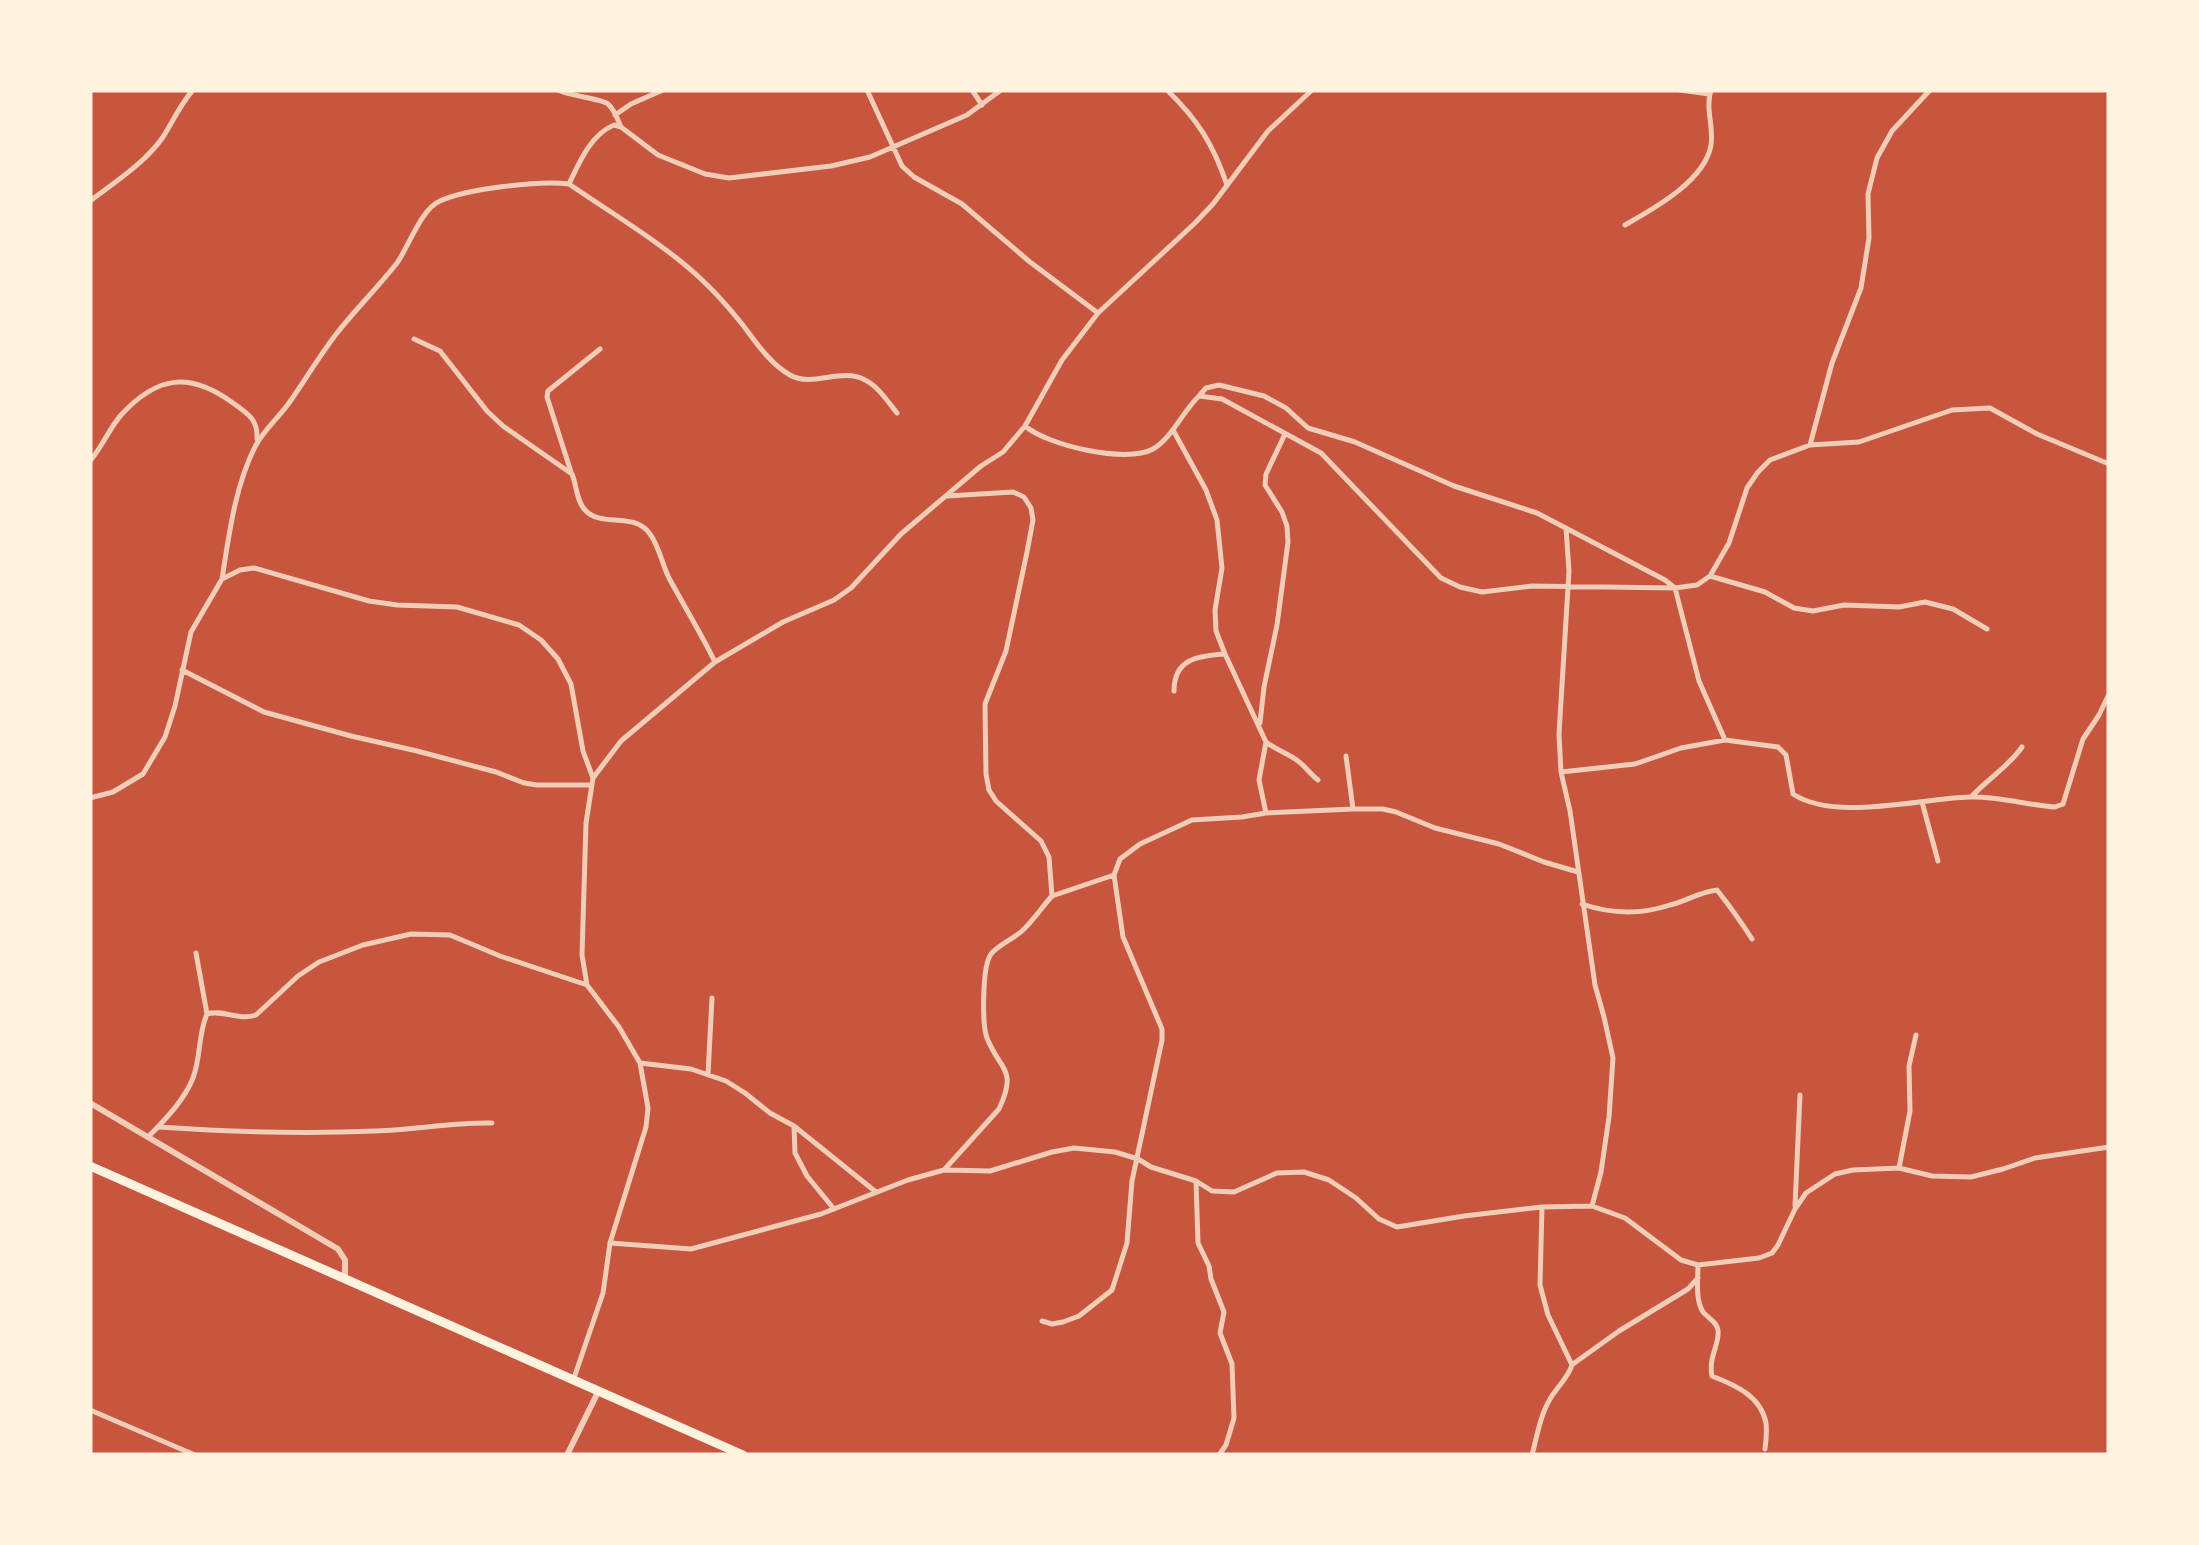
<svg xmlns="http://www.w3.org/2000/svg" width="2199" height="1545" font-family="Jost,sans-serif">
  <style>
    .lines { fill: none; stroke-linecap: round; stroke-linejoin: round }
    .minor { stroke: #f1ccb7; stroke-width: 5 }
    .tertiary { stroke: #f1ccb7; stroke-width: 6 }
    .trunk { stroke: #fff3e0; stroke-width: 9 }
  </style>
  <rect width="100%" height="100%" fill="#c8553d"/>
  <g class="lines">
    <path class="minor" d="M558,90C570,96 603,99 608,104C614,109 618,120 621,127
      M867,90L902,166L914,177L962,204L1030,262L1098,313
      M972,90L982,105
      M1167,90C1198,120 1213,144 1227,185
      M1680,90L1709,94
      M615,115L631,104L663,90
      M569,184C579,163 591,134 614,125L621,127L658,155L705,174L729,178L831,166L870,157L967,115L1001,90
      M90,201C115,182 145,163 163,137C174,120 179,106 193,90
      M1625,225C1653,209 1705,181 1711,145C1714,126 1705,109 1711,90
      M414,339L440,351L487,411L503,426L572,474C577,486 576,500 585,510C601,528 634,511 650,534C659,546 662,564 669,578C684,606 701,633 715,662
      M1199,396L1206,388L1219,385L1264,396L1286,408L1308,428L1355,442L1454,486L1537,513L1665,580L1675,588L1699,681L1725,740
      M1025,426C1047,445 1126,464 1153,449C1172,438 1183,411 1199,396L1222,399L1321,453L1441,578L1460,587L1482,592L1532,586L1675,588L1697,585L1710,576L1729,543L1747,488L1758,472L1770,460L1810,445L1859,442L1952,410L1990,408L2037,434L2109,464
      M1173,430L1206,490L1217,520L1222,568L1215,610L1216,631L1225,654L1266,742L1259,780L1266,813
      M1810,445L1832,363L1861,288L1869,238L1868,194L1877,158L1892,131L1930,90
      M90,461C102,447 109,429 121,415C157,376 189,371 233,403C248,414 258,419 257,439
      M571,472L547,397L548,391L600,349
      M1566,528L1569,571L1559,734L1561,772L1570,811L1595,985L1604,1017L1613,1058L1609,1117L1601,1172L1592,1206
      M1710,576L1765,592L1794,608L1813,611L1844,605L1899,607L1925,602L1953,609L1987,629
      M222,579C229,535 235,485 256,445C264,430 279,417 289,403C305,380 320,355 337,333C356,309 378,287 397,263C409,246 421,209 440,201C465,189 541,180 569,184C611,213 664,244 701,279C715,292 730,309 742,324C756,342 770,364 790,375C812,388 842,367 865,380C878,386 888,402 897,413
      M182,670L264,712L351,736L417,751L496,772L524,783L537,785H591
      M1174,691C1174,659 1197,656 1224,654
      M1260,723L1264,687L1277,625L1288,542L1287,526L1282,512L1265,485L1266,474L1285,434
      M1266,742C1276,750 1289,754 1298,761C1305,766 1310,774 1318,780
      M1346,756L1353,809
      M1561,772L1635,764L1681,748L1725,740L1778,747L1786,755L1793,794C1835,822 1921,798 1970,797C1998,796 2027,805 2055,807L2063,804L2083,739L2099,715L2109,694
      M1972,796C1988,779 2009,766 2022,747
      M90,798L113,792L143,774L165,737L175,706L191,632L222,579L240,570L254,568L369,601L397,605L457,607L519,625L541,640L558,659L571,684L583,751L593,778
      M1922,802L1938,861
      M1052,896L1114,875L1120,859L1140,844L1192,820L1242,817L1266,813L1353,809H1383L1396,812L1435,828L1499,844L1544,862L1578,872
      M1582,904C1611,914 1640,915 1670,905C1686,901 1700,892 1717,890C1729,905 1741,922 1752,939
      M196,953L207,1014
      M640,1063L691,1069L726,1081L745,1093L770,1113L794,1126L876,1192
      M708,1075L712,998
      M794,1126L795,1153L807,1176L834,1209
      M159,1127C231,1132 304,1134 376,1131C415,1130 453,1122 492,1123
      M149,1136C165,1120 185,1099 193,1078C201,1057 198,1034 207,1014C223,1009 238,1021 256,1015L298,976L319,962L363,945L411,934L450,935L500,956L587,985
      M1899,1168L1910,1111L1909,1066L1916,1035
      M944,1170L999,1109C1018,1068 1000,1071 987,1038C982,1025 982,966 991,954C998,945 1013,939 1022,931C1033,921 1042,907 1052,896L1049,857L1041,841L996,801L989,790L986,774L985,704L1006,651L1027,552L1033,520L1031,508L1024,497L1013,492L947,496
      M1196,1181L1198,1243L1209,1266L1211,1279L1224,1312L1220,1333L1232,1364L1234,1418L1226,1445L1219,1455
      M1795,1206L1800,1095
      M610,1243L691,1249L821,1214L908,1180L944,1170L990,1171L1052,1152L1074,1148L1115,1152L1138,1159L1151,1167L1196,1181L1212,1191L1234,1192L1277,1173L1304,1172L1329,1180L1356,1198L1379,1219L1397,1227L1464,1216L1542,1207L1592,1206L1625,1218L1681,1260L1698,1265L1759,1258L1772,1253L1778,1245L1795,1209L1806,1193L1835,1174L1853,1170L1899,1168L1932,1176L1971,1177L2003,1169L2035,1158L2109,1147
      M1698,1265C1698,1278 1695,1300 1703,1312C1708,1318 1717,1322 1718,1330C1720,1344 1708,1357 1712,1376C1735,1385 1761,1396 1766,1423C1767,1431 1766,1441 1765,1449
      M1042,1321L1052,1324L1063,1322L1079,1316L1112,1290L1127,1243L1132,1181L1162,1040V1029L1123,937L1114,875
      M1573,1364L1619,1331L1688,1289L1698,1278
      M574,1378L603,1293L610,1243L646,1127L648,1108L640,1063L619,1027L587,985L582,955L586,823L593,778L621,741L715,662L783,622L834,600L851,588L901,534L981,466L1003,452L1025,426L1062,360L1098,313L1195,223L1213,204L1268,131L1312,90
      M90,1410L195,1455
      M1532,1455C1537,1436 1540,1416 1550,1399C1557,1387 1568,1378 1572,1365L1548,1315L1540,1285L1542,1207"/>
    <path class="tertiary" d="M90,1103L338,1249L345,1260V1279
      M567,1455L598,1392"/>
    <path class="trunk" d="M90,1166L743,1455"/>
  </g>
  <rect width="2199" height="1545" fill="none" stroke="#fff3e0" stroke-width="185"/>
</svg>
